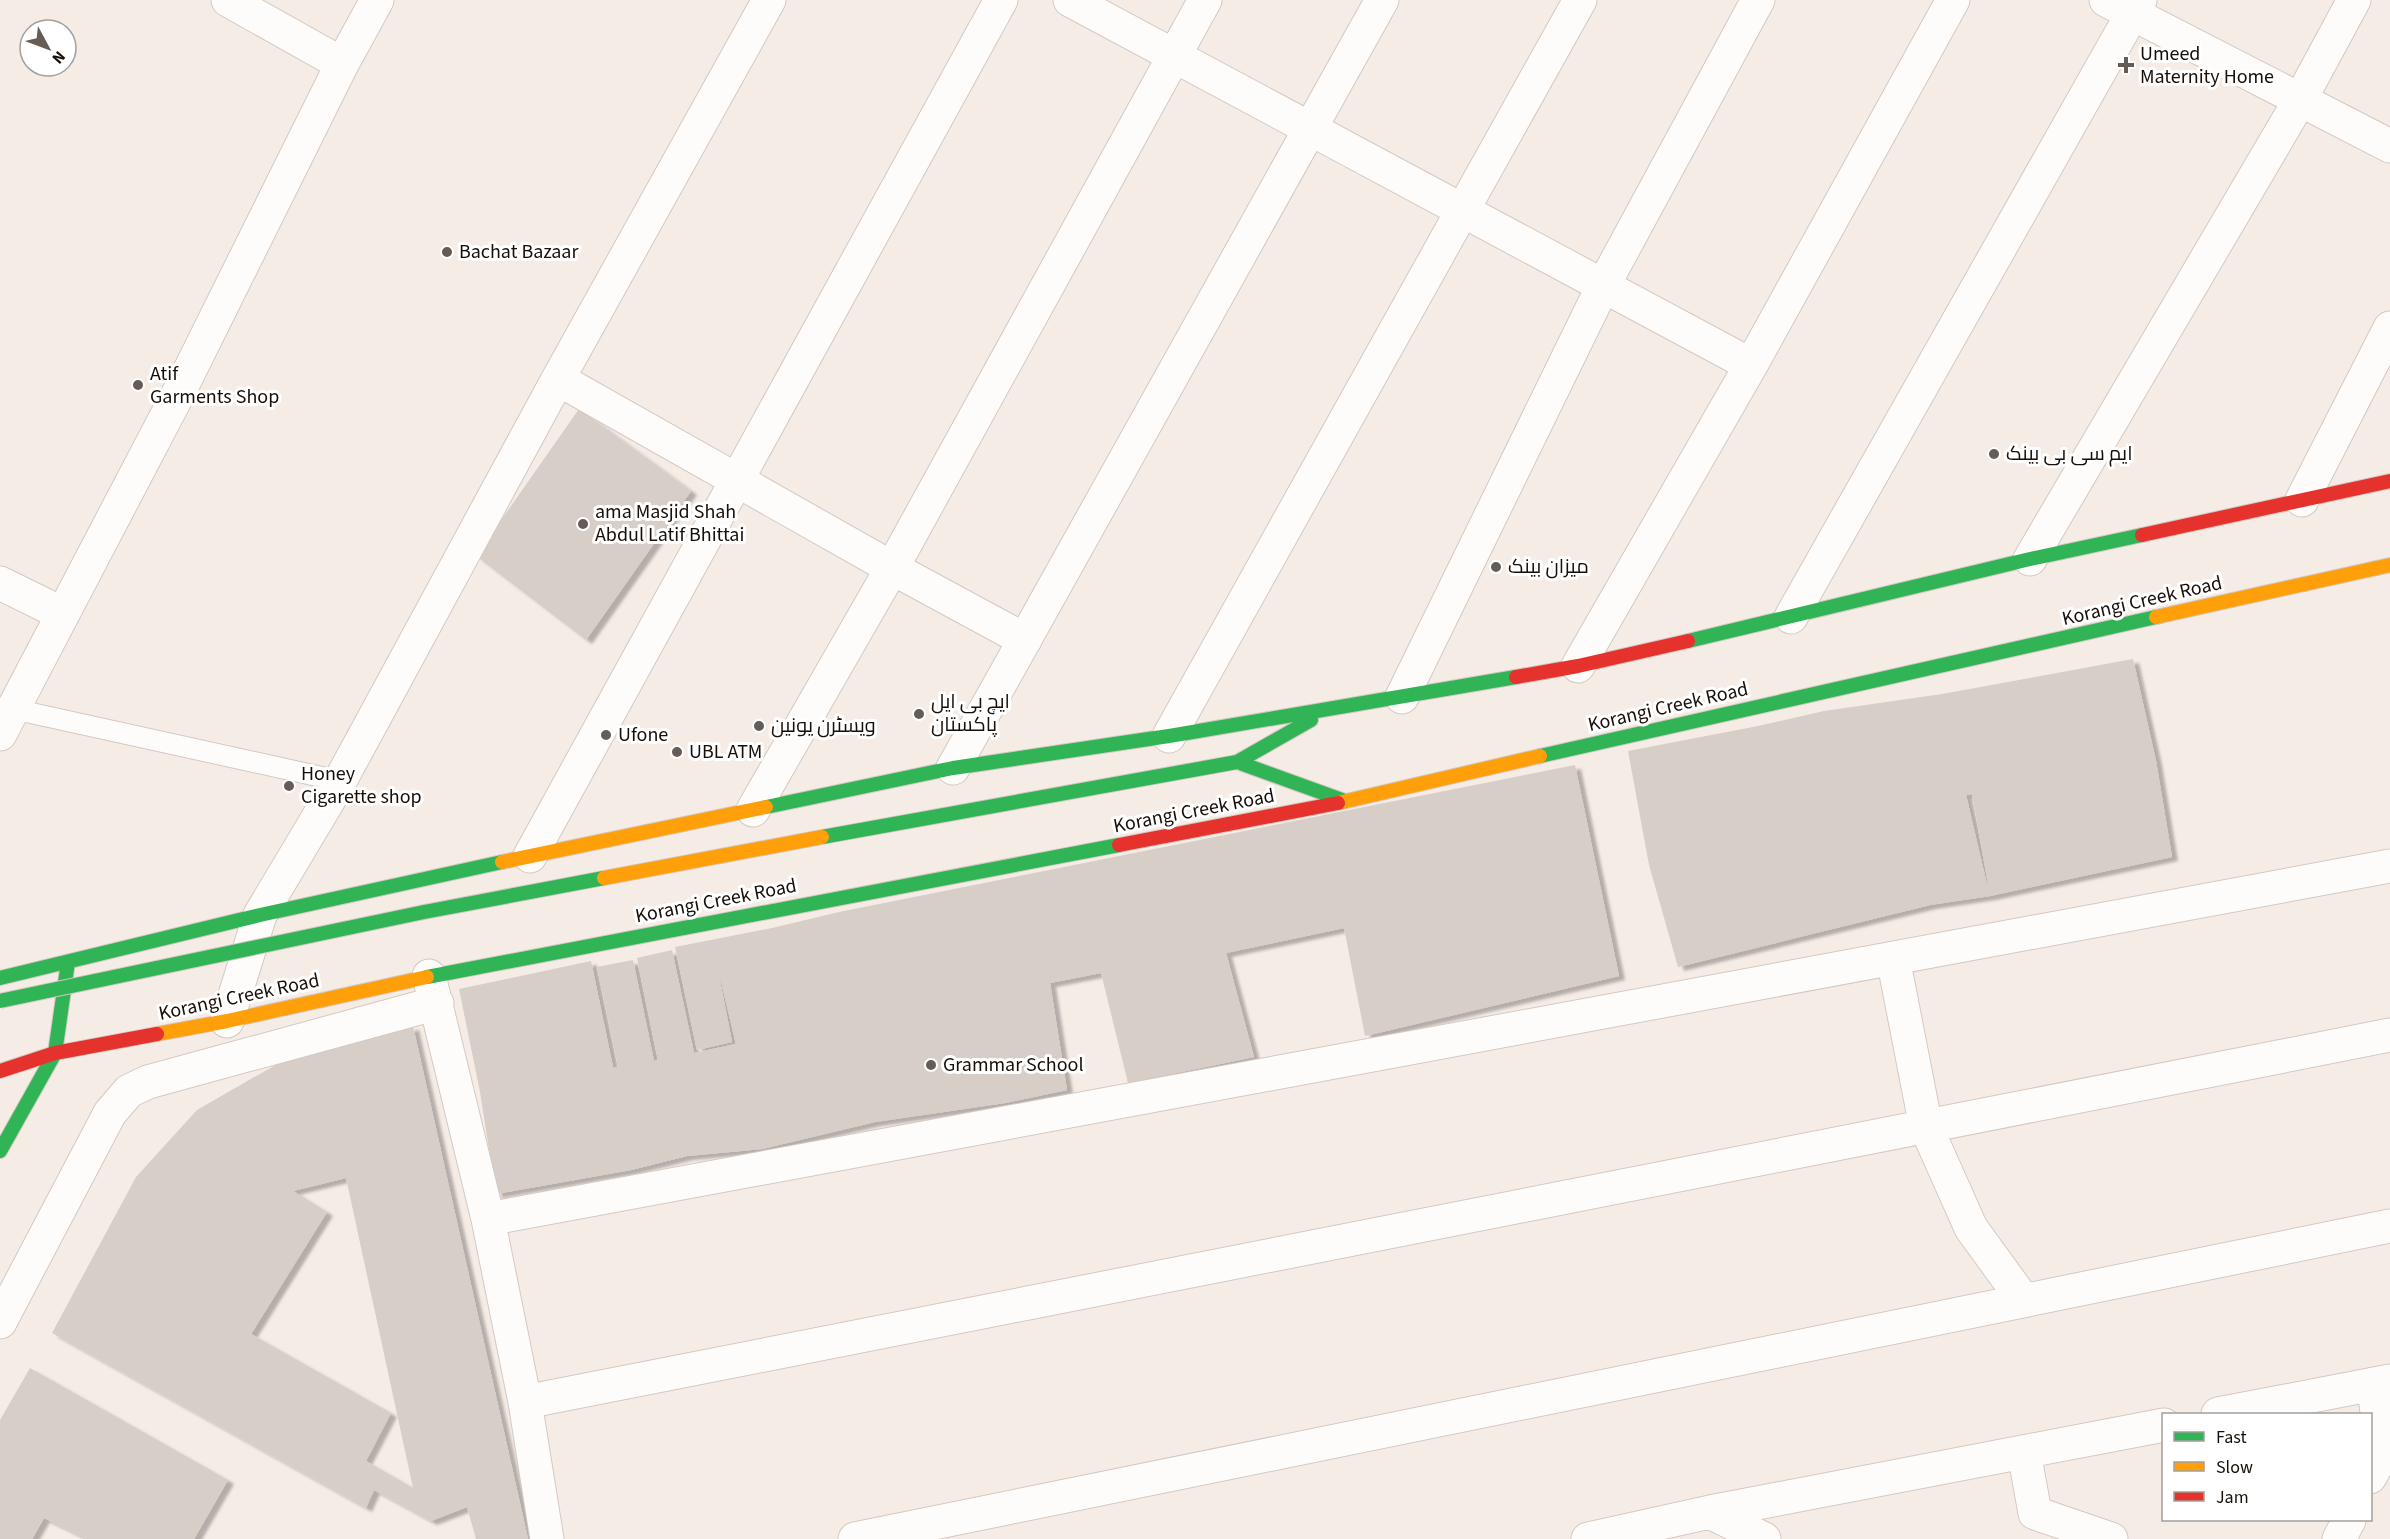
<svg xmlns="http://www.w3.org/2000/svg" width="2390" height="1539" font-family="'Source Sans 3',Cairo,sans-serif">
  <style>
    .building { fill: #d7cec7; fill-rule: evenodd; filter: url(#shadow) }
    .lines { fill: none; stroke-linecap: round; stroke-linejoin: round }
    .lane-casing { stroke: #d3c9c3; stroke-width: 22 }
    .street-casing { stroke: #d3c9c3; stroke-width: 35 }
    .fast-casing { stroke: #d3c9c3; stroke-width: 16 }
    .slow-casing { stroke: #d3c9c3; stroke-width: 16 }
    .jam-casing { stroke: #d3c9c3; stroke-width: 16 }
    .lane { stroke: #fefcfb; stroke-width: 20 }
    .street { stroke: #fefcfb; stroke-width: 33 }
    .fast { stroke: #30b455; stroke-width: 14 }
    .slow { stroke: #ff9f0a; stroke-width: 14 }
    .jam { stroke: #e5322d; stroke-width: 14 }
    .fast-bridge-casing { stroke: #d3c9c3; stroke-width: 16; stroke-linecap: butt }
    .slow-bridge-casing { stroke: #d3c9c3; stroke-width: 16; stroke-linecap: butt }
    .fast-bridge { stroke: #30b455; stroke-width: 14 }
    .slow-bridge { stroke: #ff9f0a; stroke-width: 14 }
    .poi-dot { fill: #655c56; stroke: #fff; stroke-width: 2 }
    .labels { text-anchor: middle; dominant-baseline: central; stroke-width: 6; stroke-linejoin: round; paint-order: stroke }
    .poi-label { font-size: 20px; fill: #170e08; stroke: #fff; text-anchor: start }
    .street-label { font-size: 20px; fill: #170e08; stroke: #fff }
  </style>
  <defs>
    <filter id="shadow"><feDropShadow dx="6" dy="4" stdDeviation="1.5" flood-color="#0004"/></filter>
  </defs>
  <rect width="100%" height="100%" fill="#f6ece6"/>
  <path class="building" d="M579,409L691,491L586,640L476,556Z
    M2133,659L2156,761L2172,857L1990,896L1930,905L1678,967L1649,865L1628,751L1758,726L1824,711L1942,694ZM1972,794L1988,884L1987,885L1966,795Z
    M1575,765L1619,976L1365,1036L1344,928L1226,953L1254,1057L1128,1083L1101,973L1050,983L1067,1090L1005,1103L875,1122L762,1149L687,1156L631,1170L496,1194L480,1092L459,989L591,961L613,1067H618L597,967L633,960L654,1061L658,1060L637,958L672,950L694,1053L736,1044L716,960L732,1042L697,1050L675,947L772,928L839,912Z
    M413,1026L528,1539H476L467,1507L431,1521L374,1490L366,1508L52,1333L136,1177L197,1110L298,1052ZM346,1178L413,1488L366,1461L391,1413L251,1334L327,1212L293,1191Z
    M30,1368L228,1480L194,1539H87L44,1518L32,1539H0V1420Z"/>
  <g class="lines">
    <g class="lane-casing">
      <path id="lane" d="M13,709L340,781"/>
    </g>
    <g class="street-casing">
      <path id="street" d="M228,0L342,64
        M1070,0L1751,365
        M2106,0L2390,146
        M558,379L892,568L1025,640
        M2302,500L2390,328
        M2030,559L2300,100L2354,0
        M0,583L63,614
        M1791,617L2140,0
        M1578,666L1751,365L1953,0
        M1402,697L1603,286L1758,0
        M0,734L177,396L342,64L377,0
        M1169,736L1580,0
        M953,768L1382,0
        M753,810L892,568L1205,0
        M530,856L1001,0
        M1893,958L1926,1127L1971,1228L2024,1301
        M429,976L488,1219L2390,866
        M227,1021L260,915L340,781L558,379L769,0
        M488,1219L525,1402L547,1539
        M0,1322L110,1113L129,1091L148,1082L437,1003
        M2373,1384L2383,1453L2390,1456
        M525,1402L2390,1035
        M2218,1414L2390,1381
        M2024,1452L2035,1513L2111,1539
        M2370,1477L2383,1453
        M1710,1512L1764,1539
        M855,1539L2390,1226
        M1588,1539L1710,1512L2164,1425
        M2339,1539L2349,1520"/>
    </g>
    <g class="fast-casing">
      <path id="fast" d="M1688,641L2030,559L2142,535
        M1540,756L2156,617
        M1237,762L1345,801
        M1237,762L1311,720
        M766,807L953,768L1169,736L1516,677
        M427,977L1119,845
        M0,978L260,915L502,862
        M0,1151L55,1053L68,962"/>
    </g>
    <g class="slow-casing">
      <path id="slow" d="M2156,617L2390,565
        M1338,803L1540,756
        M502,862L766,807
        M157,1034L227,1021L427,977"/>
    </g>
    <g class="jam-casing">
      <path id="jam" d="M2142,535L2390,481
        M1516,677L1578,666L1688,641
        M1119,845L1338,803
        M0,1071L55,1053L157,1034"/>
    </g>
    <use href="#lane" class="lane"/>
    <use href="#street" class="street"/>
    <use href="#fast" class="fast"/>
    <use href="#slow" class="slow"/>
    <use href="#jam" class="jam"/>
    <g class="fast-bridge-casing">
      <path id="fast-bridge" d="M822,837L1237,762
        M0,1001L424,912L604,878"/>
    </g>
    <g class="slow-bridge-casing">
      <path id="slow-bridge" d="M604,878L822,837"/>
    </g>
    <use href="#fast-bridge" class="fast-bridge"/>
    <use href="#slow-bridge" class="slow-bridge"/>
  </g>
  <g class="poi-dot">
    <path d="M2123 56h6v6h6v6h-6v6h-6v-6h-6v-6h6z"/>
    <circle cx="447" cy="252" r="6"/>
    <circle cx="138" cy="385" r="6"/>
    <circle cx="1994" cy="454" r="6"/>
    <circle cx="583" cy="524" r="6"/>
    <circle cx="1496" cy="567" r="6"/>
    <circle cx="919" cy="714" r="6"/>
    <circle cx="759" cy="726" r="6"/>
    <circle cx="606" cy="735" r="6"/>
    <circle cx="677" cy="752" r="6"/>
    <circle cx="289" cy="786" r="6"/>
    <circle cx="931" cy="1065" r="6"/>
  </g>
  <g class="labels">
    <g class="poi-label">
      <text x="2140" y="54">Umeed<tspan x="2140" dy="23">Maternity Home</tspan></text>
      <text x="459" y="252">Bachat Bazaar</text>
      <text x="150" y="374">Atif<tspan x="150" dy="23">Garments Shop</tspan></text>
      <text x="2006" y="454">ایم سی بی بینک</text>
      <text x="595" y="512">ama Masjid Shah<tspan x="595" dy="23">Abdul Latif Bhittai</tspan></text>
      <text x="1508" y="567">میزان بینک</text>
      <text x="931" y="702">ایچ بی ایل<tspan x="931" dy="23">پاکستان</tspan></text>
      <text x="771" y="726">ویسٹرن یونین</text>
      <text x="618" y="735">Ufone</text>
      <text x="689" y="752">UBL ATM</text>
      <text x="301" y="774">Honey<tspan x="301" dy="23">Cigarette shop</tspan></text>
      <text x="943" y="1065">Grammar School</text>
    </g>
    <g class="street-label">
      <text transform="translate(2142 601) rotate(-13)">Korangi Creek Road</text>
      <text transform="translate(1668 707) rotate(-13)">Korangi Creek Road</text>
      <text transform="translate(1194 811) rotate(-11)">Korangi Creek Road</text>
      <text transform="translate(716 901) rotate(-11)">Korangi Creek Road</text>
      <text transform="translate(239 997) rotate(-12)">Korangi Creek Road</text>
    </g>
  </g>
  <rect x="2162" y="1413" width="210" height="108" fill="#ffffff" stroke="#a29f9c" stroke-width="1.5"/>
  <rect x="2174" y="1432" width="30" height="9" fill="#30b455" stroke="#a29f9c" stroke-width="1.5"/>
  <text x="2216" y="1443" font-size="18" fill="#170e08">Fast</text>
  <rect x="2174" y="1462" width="30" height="9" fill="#ff9f0a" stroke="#a29f9c" stroke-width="1.5"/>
  <text x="2216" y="1473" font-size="18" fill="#170e08">Slow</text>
  <rect x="2174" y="1492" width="30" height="9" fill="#e5322d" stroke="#a29f9c" stroke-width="1.5"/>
  <text x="2216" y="1503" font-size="18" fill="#170e08">Jam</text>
  <g transform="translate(48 48) rotate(131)"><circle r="28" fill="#ffffff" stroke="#a29f9c" stroke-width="1.5"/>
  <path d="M0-4.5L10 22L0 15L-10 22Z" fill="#655c56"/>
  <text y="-9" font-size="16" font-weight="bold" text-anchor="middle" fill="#170e08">N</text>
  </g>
</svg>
